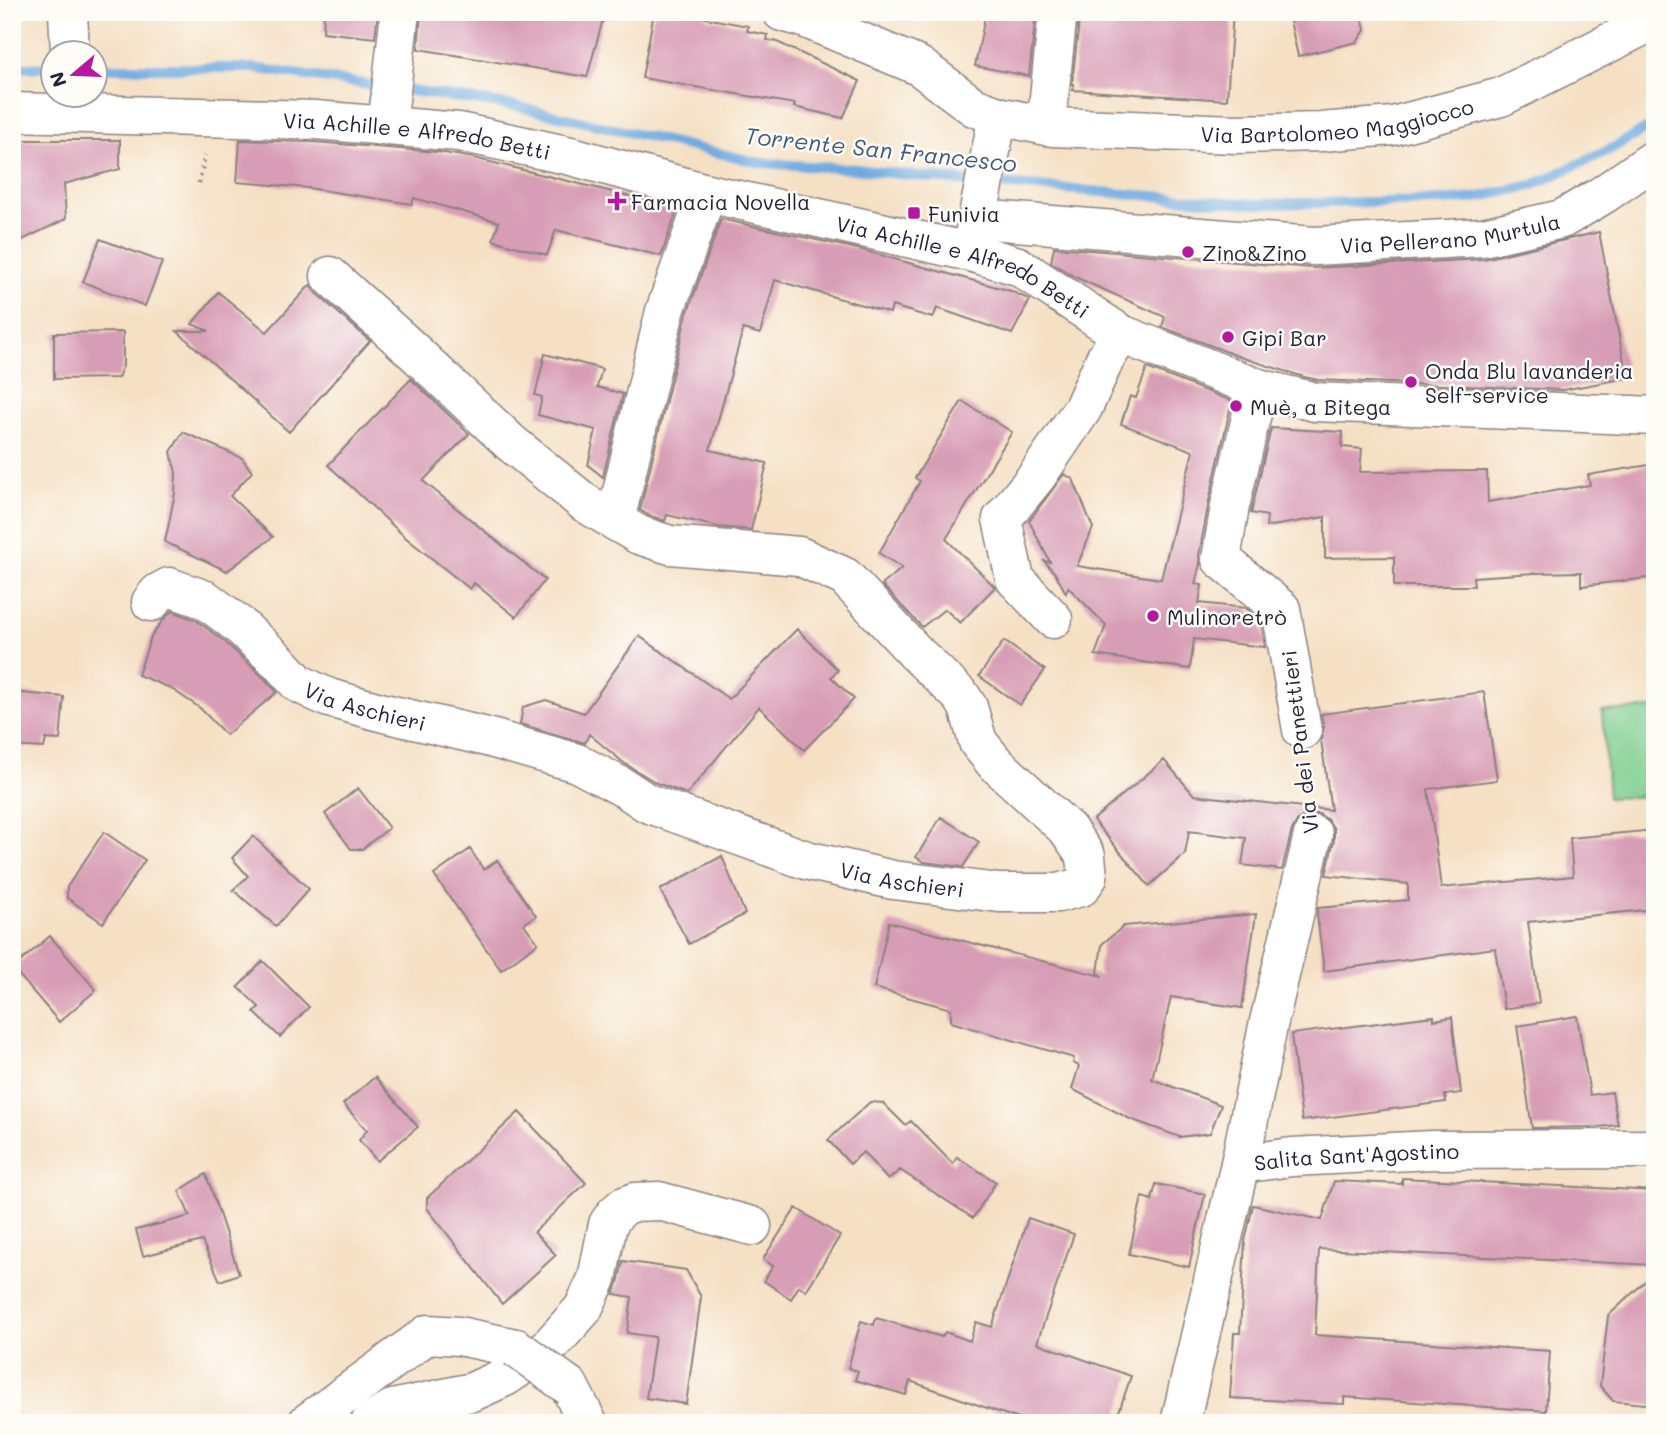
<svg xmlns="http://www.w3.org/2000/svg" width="1667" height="1435" font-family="Mali,sans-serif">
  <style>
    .green { fill: #7ece8f; stroke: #507865; stroke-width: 2 }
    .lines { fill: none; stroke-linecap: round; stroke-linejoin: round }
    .stream { stroke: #6faae0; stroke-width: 10 }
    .building { fill: #d89db6 }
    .minor-casing { stroke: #8c8180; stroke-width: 41 }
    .path { stroke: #8c8180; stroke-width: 4.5; stroke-dasharray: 2 5; stroke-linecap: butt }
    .minor { stroke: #fff; stroke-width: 38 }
    .minor-bridge-casing { stroke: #8c8180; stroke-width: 41; stroke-linecap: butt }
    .minor-bridge { stroke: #fff; stroke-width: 38 }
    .poi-dot { fill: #b5179e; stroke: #fdfcf7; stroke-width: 2.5 }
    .labels { text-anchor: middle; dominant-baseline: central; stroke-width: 5; stroke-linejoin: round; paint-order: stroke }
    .street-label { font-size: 21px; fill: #22223b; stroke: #fdfcf7 }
    .poi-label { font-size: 21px; fill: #22223b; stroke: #fdfcf7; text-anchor: start }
    .water-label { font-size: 23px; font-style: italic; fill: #41587d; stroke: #fdfcf7 }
  </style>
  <rect width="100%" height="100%" fill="#fdfcf7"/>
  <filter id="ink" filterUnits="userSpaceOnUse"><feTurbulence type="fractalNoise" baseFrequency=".0143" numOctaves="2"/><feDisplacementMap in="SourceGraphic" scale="14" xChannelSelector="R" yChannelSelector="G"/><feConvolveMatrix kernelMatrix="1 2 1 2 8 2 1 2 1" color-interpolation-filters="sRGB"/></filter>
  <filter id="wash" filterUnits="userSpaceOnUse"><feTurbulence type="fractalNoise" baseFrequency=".00686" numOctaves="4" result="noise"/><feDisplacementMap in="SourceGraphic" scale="28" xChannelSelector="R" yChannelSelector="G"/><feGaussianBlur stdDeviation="1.57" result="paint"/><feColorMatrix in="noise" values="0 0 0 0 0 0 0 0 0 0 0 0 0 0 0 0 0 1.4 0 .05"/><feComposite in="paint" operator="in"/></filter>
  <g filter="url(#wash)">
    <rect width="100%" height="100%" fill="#f5e0c4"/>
    <path class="green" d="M1655,708V796L1608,798L1602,711Z"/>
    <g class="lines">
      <path class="stream" d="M12,68L52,67
        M94,68H253L515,106L761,163L856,169L962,181L1254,204L1441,201L1475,198L1533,185L1607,151L1655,124"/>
    </g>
    <g id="blocks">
      <path class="building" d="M324,12H378L375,38L323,32Z
        M421,12H605L587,77L418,49Z
        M654,12H706L705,18L748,26L747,31L768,35L767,40L775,41L860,81L843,118L794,107L795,104L642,78Z
        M986,12H1036L1029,76L975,66Z
        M1080,12H1233L1227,100L1073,90L1074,84H1072Z
        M1288,12H1361L1365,30L1357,42L1298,56Z
        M12,140H120V169L64,184L66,219L12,245Z
        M240,140L314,142L438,152L470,157L678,208L661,256L556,230L547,255L493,240L499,222L414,198L412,204L308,188L237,182Z
        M721,219L858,249L1011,291L1030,300L1012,334L937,308L933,318L892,306L890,313L775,280L760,334L743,329L710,450L767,463L751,530L718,527L667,515L665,521L648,515L640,510L686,317Z
        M1599,232L1627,378L1563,390L1318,380L1304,377L1243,358L1162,327L1165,317L1075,277L1051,262L1054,247L1312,268L1484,259Z
        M100,239L162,262L145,306L83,282Z
        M310,285L315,292L370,341L289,432L177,331H209L192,324L218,292L267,332Z
        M123,332V366L118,378L54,379V333Z
        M545,354L602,369L597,387L623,394L603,477L588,465L596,430L538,415L542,397L535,395Z
        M1147,368L1232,401L1209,501L1199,555L1200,564L1195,584L1202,585L1199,603L1246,608L1261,621L1265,647L1194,639L1190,669L1095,655L1106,625L1068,587L1066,593L1055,573L1044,561L1050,562L1029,521L1064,474L1073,479L1093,528L1077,566L1161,579L1193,451L1121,424L1130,396L1136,398Z
        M411,379L469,434L423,481L545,580L516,617L474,583L470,589L405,537L328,465Z
        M962,401L1012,432L946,539L995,587L960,623L945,609L922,627L882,585L902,568L879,553L920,481L915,478Z
        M1271,428L1343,432L1342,447L1362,449L1360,472L1487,471L1488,502L1590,485L1588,475L1655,464V577L1581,586V572L1535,573L1473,577L1474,586H1394V557L1325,558V517L1266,527L1267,516L1251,513Z
        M183,432L242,458L252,472L230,496L273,537L227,571L165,542L175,493L176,473L171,452Z
        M172,611L196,620L225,642L264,678L277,692L226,735L200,708L170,688L138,675L151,637L163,620Z
        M797,629L838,670L831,677L854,699L804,750L759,707L687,794L657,783L624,763L589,734L585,743L520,724L523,707L546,700L584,713L639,636L729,699Z
        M1004,641L1045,670L1020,705L979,676Z
        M12,692L64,697L60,740L46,739L44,748L12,746Z
        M1484,692L1497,780L1428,789L1441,888L1573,876L1570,838L1655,830V909L1528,922L1539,1003L1504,1009L1495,948L1324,971L1317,915L1318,908L1408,900V884L1326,875L1334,840V829L1328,820L1319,814H1306L1297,821L1292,830L1282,870L1242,865L1246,838L1189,831L1185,854L1149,886L1093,820L1164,760L1194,795L1331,810L1321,740L1324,727L1321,714Z
        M358,788L389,828L362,849H351L325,814Z
        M941,817L979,842L963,867L924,862L916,857Z
        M104,832L145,860L103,923L67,898V887Z
        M253,836L309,889L276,926L233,890L248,876L232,858Z
        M470,849L484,870L497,860L536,916L524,924L538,943L501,970L434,875Z
        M722,856L745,914L689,944L660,890Z
        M1256,914L1242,1008L1171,997L1152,1079L1221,1105L1210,1133L1180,1137L1130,1119L1072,1089L1079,1066L1073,1063L1074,1058L951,1022V1009L874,988L889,922L1101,976L1098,973L1102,944L1124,926Z
        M50,936L96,990L59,1022L13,968Z
        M263,961L309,1007L280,1037L254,1012L259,1007L238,987Z
        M1434,1016V1020L1452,1017L1461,1093L1445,1095L1446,1102L1302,1121L1291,1034Z
        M1577,1016L1590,1095L1612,1092L1618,1125L1598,1127L1532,1128L1517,1026Z
        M375,1077L418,1127L377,1161L359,1140L367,1130L343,1104Z
        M870,1102L883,1103L905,1125L911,1121L953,1164L957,1157L996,1182L973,1218L900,1170L888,1180L863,1152L850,1164L828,1140Z
        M519,1112L586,1183L534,1232L556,1255L502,1304L427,1208V1198Z
        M206,1174L239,1274L220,1281L202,1241L143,1256L136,1230L190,1216L179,1191Z
        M1402,1178L1655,1191V1265L1319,1249L1315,1335L1550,1351L1546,1411L1344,1397V1404L1230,1398L1234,1333H1240L1245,1241L1253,1205L1322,1220L1334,1181L1402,1184Z
        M1156,1184L1205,1194L1189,1267L1129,1254L1142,1197L1152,1200Z
        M796,1208L840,1236L806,1291L799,1286L791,1299L764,1281L773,1266L763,1259Z
        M1028,1218L1074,1234L1037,1343L1131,1376L1115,1423H1030L910,1381L906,1395L855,1380L858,1371L848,1368L861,1321L874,1325L876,1318L942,1337L945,1332L970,1341L976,1322L992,1327Z
        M623,1261L686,1270L701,1297L686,1404L646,1398L655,1337L627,1333L632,1297L614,1294L618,1283Z
        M1655,1272V1405L1613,1401L1600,1386L1608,1316Z"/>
    </g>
  </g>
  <g filter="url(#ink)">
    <use href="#blocks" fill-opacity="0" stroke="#8c8180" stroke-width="2"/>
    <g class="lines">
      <g class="minor-casing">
        <g id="minor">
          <path d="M68,12L70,52"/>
          <path id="s1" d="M782,12L804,18L919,66L974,107L998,116L1052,127L1236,134L1321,132L1393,126L1501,97L1655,20"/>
          <path id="s2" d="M12,112L315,120L459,132L571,156L707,193L970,252L1018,266L1121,334L1258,388L1315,402L1655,416"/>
          <path d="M387,126L400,12"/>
          <path d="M1046,126L1058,12"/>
          <path id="s3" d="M978,219L1314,246L1483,237L1562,219L1601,196L1655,159"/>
          <path d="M972,245L998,116"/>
          <path d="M1258,388L1230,506L1221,559L1281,609L1302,730"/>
          <path d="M615,521L665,311L707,193"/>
          <path id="s4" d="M151,602L158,593L169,587L206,600L239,625L280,663L298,683L314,691L329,698L384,713L487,737L577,763L626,789L647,803L806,860L893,880L999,893H1058L1081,887L1088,877L1086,856L1068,830L995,763L978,742L968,707L961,696L917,654L845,577L799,556L670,545L639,535L615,521L585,503L511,443L410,348L330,276"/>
          <path d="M1053,619L1015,579L1002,519L1037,476L1083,408L1105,359L1121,334"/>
          <path id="s5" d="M1240,1164L1292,1157L1432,1150L1655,1149"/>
          <path d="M569,1386L588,1423"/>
          <path d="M307,1423L428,1334L459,1336L516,1348"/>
          <path d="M370,1423L392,1409L472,1392L505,1377L548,1348L583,1309L597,1279L608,1224L615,1214L624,1206L635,1202L659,1201L752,1226"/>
          <path d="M1180,1423L1240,1164L1268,1026L1313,835"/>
        </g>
      </g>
      <path class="path" d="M199,183L205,155
        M1306,766L1309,799"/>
      <use href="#minor" class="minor"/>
      <g class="minor-bridge-casing">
        <path id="minor-bridge" d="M516,1348L569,1386"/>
      </g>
      <use href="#minor-bridge" class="minor-bridge"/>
    </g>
  </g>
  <g class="poi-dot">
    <path d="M613.5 190.5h7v7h7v7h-7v7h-7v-7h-7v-7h7z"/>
    <rect x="907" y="206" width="14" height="14" rx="3.5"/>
    <circle cx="1188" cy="252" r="7"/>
    <circle cx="1228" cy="337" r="7"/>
    <circle cx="1411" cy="382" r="7"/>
    <circle cx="1236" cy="406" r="7"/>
    <circle cx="1153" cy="616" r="7"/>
  </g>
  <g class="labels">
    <g class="street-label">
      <text stroke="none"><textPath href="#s1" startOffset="583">Via Bartolomeo Maggiocco</textPath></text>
      <text stroke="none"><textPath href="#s2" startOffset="406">Via Achille e Alfredo Betti</textPath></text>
      <text stroke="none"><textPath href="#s3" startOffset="474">Via Pellerano Murtula</textPath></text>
      <text stroke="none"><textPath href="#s2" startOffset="971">Via Achille e Alfredo Betti</textPath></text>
      <text stroke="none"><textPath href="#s4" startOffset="259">Via Aschieri</textPath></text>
      <text transform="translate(1299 742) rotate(-97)">Via dei Panettieri</text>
      <text stroke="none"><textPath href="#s4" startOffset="826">Via Aschieri</textPath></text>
      <text stroke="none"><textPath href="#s5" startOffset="117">Salita Sant'Agostino</textPath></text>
    </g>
    <g class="poi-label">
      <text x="631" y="201">Farmacia Novella</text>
      <text x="928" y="213">Funivia</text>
      <text x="1202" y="252">Zino&amp;Zino</text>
      <text x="1242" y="337">Gipi Bar</text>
      <text x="1425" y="370">Onda Blu lavanderia<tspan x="1425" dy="24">Self-service</tspan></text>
      <text x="1250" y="406">Muè, a Bitega</text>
      <text x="1167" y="616">Mulinoretrò</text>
    </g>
    <g class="water-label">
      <text transform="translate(881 149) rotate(6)">Torrente San Francesco</text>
    </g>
  </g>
  <rect width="1667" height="1435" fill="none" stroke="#fdfcf7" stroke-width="42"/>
  <g transform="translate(74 74) rotate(251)"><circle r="33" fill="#fdfcf7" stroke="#a5a5ac" stroke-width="2"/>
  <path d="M0-5L12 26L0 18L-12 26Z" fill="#b5179e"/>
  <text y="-10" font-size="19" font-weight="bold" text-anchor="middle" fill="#22223b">N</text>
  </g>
</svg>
